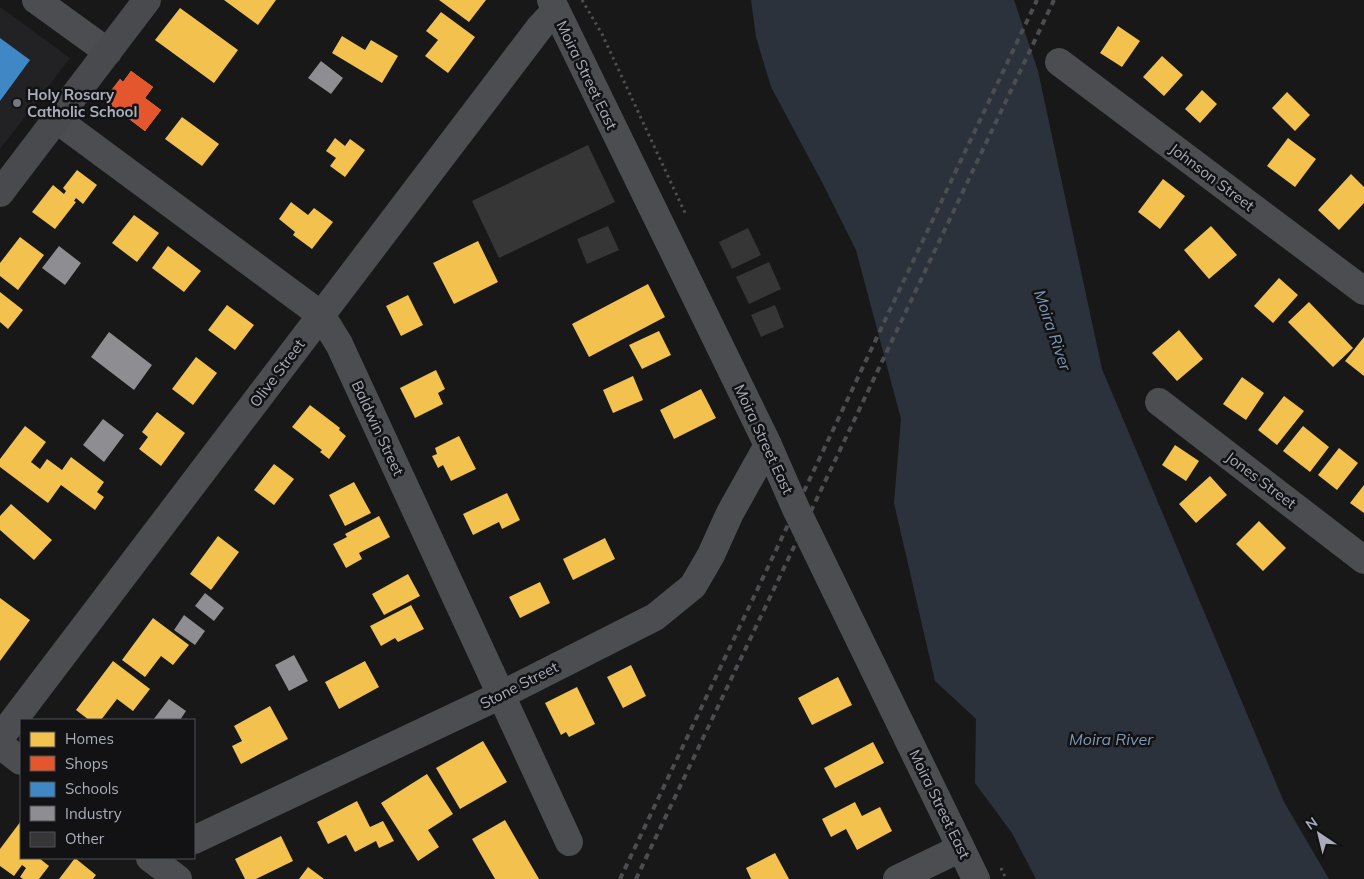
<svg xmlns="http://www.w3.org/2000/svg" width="1364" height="879" font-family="Mulish,sans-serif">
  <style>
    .built { fill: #222224 }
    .water { fill: #2b323b }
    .homes { fill: #f2c14e }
    .shops { fill: #e4572e }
    .schools { fill: #3f88c5 }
    .industry { fill: #8d8d92 }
    .building { fill: #363637 }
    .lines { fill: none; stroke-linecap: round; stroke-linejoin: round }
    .path { stroke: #4e4f53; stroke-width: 3; stroke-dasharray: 2.5 4; stroke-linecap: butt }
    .minor { stroke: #4c4d51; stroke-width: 28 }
    .major { stroke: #494a4d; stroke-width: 28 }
    .rail { stroke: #4c4d50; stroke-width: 4; stroke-dasharray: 6 5; stroke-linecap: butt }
    .poi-dot { fill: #767981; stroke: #121214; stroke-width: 2 }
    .labels { text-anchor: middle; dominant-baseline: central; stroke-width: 5; stroke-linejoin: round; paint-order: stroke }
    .street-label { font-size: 15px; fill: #a9adb9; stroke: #121214 }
    .poi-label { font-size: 15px; font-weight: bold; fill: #a9adb9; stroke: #121214; text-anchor: start }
    .water-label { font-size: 16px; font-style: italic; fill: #7f98b5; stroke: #121214 }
  </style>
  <rect width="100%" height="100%" fill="#181818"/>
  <path class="built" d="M0,7L70,58L0,149Z"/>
  <path class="water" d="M751,0H1014L1038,71L1102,369L1284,802L1329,879H1036L1012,833L975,783L976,719L935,681L894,503L901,419L856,250L823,184L771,87L756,37Z"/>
  <path class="homes" d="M224,0H276L258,25Z
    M439,0H486L469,22Z
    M180,8L238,50L214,83L155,40Z
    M441,12L475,37L448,73L425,56L438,40L426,31Z
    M1118,26L1140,41L1122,67L1100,53Z
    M342,36L365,50L371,40L398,56L382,83L332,53Z
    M1162,56L1183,75L1164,96L1143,77Z
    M131,71L153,87L145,98L161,110L145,131L104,100L120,79L123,82Z
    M1202,90L1217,104L1200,123L1185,109Z
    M1287,92L1310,115L1295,131L1272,108Z
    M182,117L219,144L202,166L165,139Z
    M335,138L345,146L350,139L365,150L345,177L330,166L336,158L326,151Z
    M1288,138L1316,159L1295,187L1267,166Z
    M77,170L97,185L83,204L76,198L74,201L76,202L55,229L32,212L53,185L64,194L66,191L63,188Z
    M1351,174L1364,187V203L1339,230L1318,210Z
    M1163,179L1185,196L1160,229L1138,212Z
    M291,202L308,215L314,208L333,222L312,249L293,235L295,232L279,219Z
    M134,215L159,233L137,262L112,243Z
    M1211,226L1237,255L1209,279L1184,250Z
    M20,237L44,255L18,290L0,276V263Z
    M478,241L498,282L454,304L433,263Z
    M168,246L201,271L184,292L152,268Z
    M1279,278L1298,295L1273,323L1254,306Z
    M648,284L665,317L589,357L572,324Z
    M0,292L23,310L8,329L0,322Z
    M408,295L423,325L401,336L386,306Z
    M1309,302L1353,348L1333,367L1288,322Z
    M227,305L254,325L235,350L208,330Z
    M1179,330L1203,359L1177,381L1152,353Z
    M659,331L671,355L642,369L629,345Z
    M1364,337V376L1345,361Z
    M196,357L217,373L193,405L172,389Z
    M436,370L445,389L438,393L443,404L415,418L400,388Z
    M633,376L643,400L613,413L603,390Z
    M1242,377L1264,393L1246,420L1223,404Z
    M701,389L716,418L674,439L660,410Z
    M1284,396L1304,411L1277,445L1258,430Z
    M310,405L340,428L339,430L346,436L329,459L320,452L322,450L292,427Z
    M157,412L185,433L161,466L139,449L148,437L142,432Z
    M25,426L46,442L31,462L40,469L47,459L62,470L71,457L104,482L97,492L104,497L95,510L61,485L48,503L0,467V459Z
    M1303,426L1329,447L1310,472L1283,451Z
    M459,436L476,469L451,481L443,465L438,468L432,456L437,454L435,448Z
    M1175,445L1199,461L1186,481L1162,465Z
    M1339,448L1358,463L1337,490L1318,475Z
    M274,464L294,479L274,505L254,490Z
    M1210,476L1227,495L1196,523L1179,504Z
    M354,482L371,513L345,526L329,495Z
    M1364,485V513L1350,503Z
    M507,493L520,520L502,529L499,522L473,535L463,514Z
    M11,504L52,540L34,560L0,530V516Z
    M379,516L390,537L359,553L362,559L346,568L333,544L347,537L345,534Z
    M1259,521L1286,548L1263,571L1236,544Z
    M218,536L239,552L211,590L190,574Z
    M605,538L615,559L573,580L563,559Z
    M408,574L420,596L384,615L372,594Z
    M540,582L550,603L520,618L509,597Z
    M0,598L30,620L0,661Z
    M411,605L424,629L398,642L395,638L381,646L370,626Z
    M153,618L189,645L173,665L161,656L145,677L122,660Z
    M113,661L150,689L133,711L117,699L101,720H89L76,710Z
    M365,661L379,687L339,709L325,682Z
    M631,665L646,696L623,708L607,677Z
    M838,677L852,705L812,725L798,698Z
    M577,687L595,724L569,737L566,732L561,735L545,703Z
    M270,706L288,739L241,764L232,746L242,741L234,726Z
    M483,741L507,782L460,809L436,768Z
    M873,742L884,763L835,788L824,768Z
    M427,774L453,814L428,830L439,847L418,861L381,803Z
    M357,801L370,827L383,821L394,841L379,848L376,841L355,852L346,835L328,844L317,822Z
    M855,802L862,816L880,807L892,831L857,850L846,829L831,837L822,819Z
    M505,820L539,879H495L472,839Z
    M21,821V858H39L49,866L39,879H23L20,877L26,868L22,865L14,876L0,866V849Z
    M281,836L293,861L256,879H245L235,859Z
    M775,853L789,879H751L746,868Z
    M75,858L96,875L93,879H59Z
    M308,867L324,879H299Z"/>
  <path class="shops" d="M131,71L153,87L145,98L161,110L145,131L104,100L120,79L123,82Z"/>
  <path class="schools" d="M0,38L30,60L0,101Z"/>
  <path class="industry" d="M321,61L343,78L331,94L308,78Z
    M59,246L81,263L65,285L42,268Z
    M109,332L152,365L134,390L91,357Z
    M103,419L124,435L104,462L83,445Z
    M205,593L224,608L214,621L195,606Z
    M184,615L205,631L195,645L174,630Z
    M294,655L308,681L289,691L275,665Z
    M169,699L186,711L180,720H153Z"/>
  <path class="building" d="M588,145L615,202L499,258L472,201Z
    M608,226L619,250L587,264L577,239Z
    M748,228L761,255L732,269L719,242Z
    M769,262L781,289L749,304L736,277Z
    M775,305L784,327L761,337L751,315Z"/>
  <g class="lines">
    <path class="path" d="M582,0L602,34L686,215
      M1001,868L1006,879"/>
    <path class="minor" d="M36,0L108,52
      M551,0L768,445L796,509L976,879
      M1059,62L1364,291
      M56,119L321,315L339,344L569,842
      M1159,402L1364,560
      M0,738L540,27L556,10
      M0,745L21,761
      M194,840L501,695L655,617L693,586L711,555L730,513L768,445
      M150,858L178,879
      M897,879L961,848"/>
    <path class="major" d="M0,193L147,0"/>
    <path class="rail" d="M620,879L1037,0
      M636,879L1054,0"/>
  </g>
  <circle class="poi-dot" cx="17" cy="103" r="5"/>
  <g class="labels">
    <g class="street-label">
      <text transform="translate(587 75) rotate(64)">Moira Street East</text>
      <text transform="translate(1212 177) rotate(37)">Johnson Street</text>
      <text transform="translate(277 373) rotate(-53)">Olive Street</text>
      <text transform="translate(378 428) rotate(65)">Baldwin Street</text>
      <text transform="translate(764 439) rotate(65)">Moira Street East</text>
      <text transform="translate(1261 480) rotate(37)">Jones Street</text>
      <text transform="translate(519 685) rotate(-27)">Stone Street</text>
      <text transform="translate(940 804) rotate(64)">Moira Street East</text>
    </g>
    <g class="poi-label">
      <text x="27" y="94">Holy Rosary<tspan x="27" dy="17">Catholic School</tspan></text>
    </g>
    <g class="water-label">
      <text transform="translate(1053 330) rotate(71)">Moira River</text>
      <text x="1111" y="739">Moira River</text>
    </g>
  </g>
  <rect x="20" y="719" width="175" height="140" fill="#121214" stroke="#4e5056"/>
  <rect x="30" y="732" width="25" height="15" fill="#f2c14e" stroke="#4e5056"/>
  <text x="65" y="744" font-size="15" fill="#a9adb9">Homes</text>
  <rect x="30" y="756" width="25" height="15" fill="#e4572e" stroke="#4e5056"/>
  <text x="65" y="769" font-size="15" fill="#a9adb9">Shops</text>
  <rect x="30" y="782" width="25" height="15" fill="#3f88c5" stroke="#4e5056"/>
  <text x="65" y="794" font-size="15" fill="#a9adb9">Schools</text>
  <rect x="30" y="806" width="25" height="15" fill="#8d8d92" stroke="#4e5056"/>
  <text x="65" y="819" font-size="15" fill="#a9adb9">Industry</text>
  <rect x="30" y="832" width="25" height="15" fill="#363637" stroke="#4e5056"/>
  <text x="65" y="844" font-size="15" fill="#a9adb9">Other</text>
  <g transform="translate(1319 834) rotate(325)" stroke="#121214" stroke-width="4" paint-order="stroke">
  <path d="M0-4L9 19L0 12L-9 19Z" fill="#a9adb9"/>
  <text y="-8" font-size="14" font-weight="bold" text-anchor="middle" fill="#a9adb9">N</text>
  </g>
</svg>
